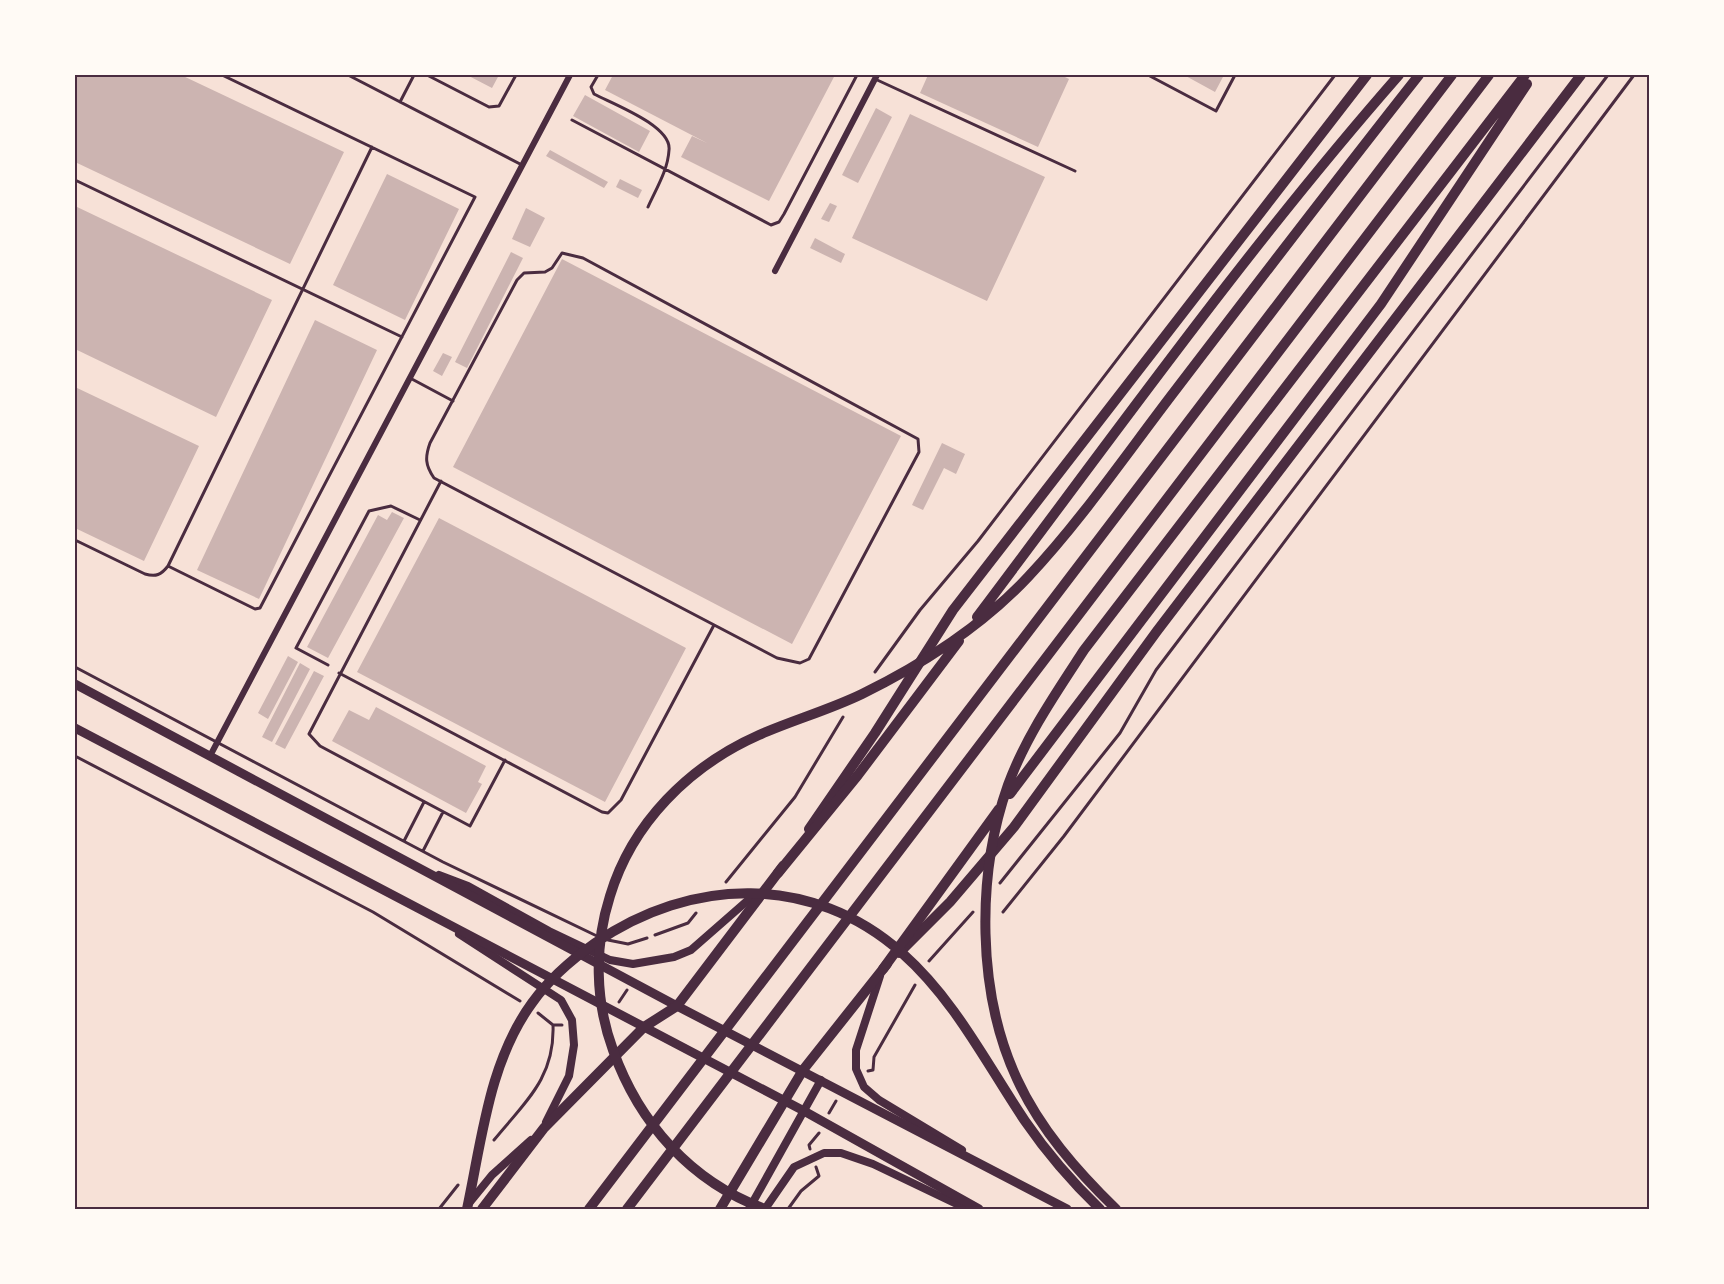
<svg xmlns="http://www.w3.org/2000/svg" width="1724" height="1284" font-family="'Sofia Sans Condensed',sans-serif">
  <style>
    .building { fill: #ccb4b1 }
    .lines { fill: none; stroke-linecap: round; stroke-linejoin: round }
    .path { stroke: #4a2c40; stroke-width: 3 }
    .service { stroke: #4a2c40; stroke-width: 3 }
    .minor { stroke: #4a2c40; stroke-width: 6 }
    .tertiary { stroke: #4a2c40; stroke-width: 8 }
    .secondary { stroke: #4a2c40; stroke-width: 9 }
    .primary { stroke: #4a2c40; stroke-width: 10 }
    .trunk { stroke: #4a2c40; stroke-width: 10 }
    .neatline { fill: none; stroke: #4a2c40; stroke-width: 2 }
  </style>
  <rect width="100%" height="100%" fill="#f7e1d7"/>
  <path class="building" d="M75,75H181L344,152L290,264L75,162Z
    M467,75H499L492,88Z
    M613,75H835L769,201L681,157L692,136L707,143L605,90Z
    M928,75H1061L1069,79L1038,147L920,93Z
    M1184,75H1224L1215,92Z
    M585,95L650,131L639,152L573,116Z
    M876,108L892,117L858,183L842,175Z
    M910,114L1045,177L987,301L852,238Z
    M550,150L608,182L604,188L546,156Z
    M387,174L459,209L405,320L333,285Z
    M620,179L642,190L638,198L616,187Z
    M830,203L837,206L829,222L821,219Z
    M75,206L272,300L216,417L75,349Z
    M526,208L545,218L530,247L512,239Z
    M815,238L845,254L841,263L810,248Z
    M511,252L523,258L467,368L455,362Z
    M562,259L901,436L792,644L453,467Z
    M315,320L377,350L259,599L197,570Z
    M443,353L452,357L442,376L433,371Z
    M75,387L199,446L144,561L75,528Z
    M942,443L965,454L956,474L944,468L923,510L912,505Z
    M392,512L404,518L328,658L307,647L378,515L387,520Z
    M439,518L686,648L605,802L357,672Z
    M288,656L298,662L268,719L258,713Z
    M300,663L310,669L272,742L262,737Z
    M314,671L324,676L285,749L275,744Z
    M376,707L486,766L478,782L482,784L466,813L332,741L349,710L369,720Z"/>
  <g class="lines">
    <path class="path" d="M875,672L920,610L978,541L1335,75
      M75,756L373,912L520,1001
      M726,882L795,797L843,717
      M1000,883L1120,733L1156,670L1608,75
      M1003,912L1064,836L1634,75
      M655,935L688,923L696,913
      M929,961L973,912
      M619,1002L627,990
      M538,1013L553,1025
      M868,1071L873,1070L874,1057L915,985
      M829,1113L836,1101
      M494,1140C525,1102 555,1078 553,1025H562
      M810,1149L809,1145L819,1133
      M439,1209L458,1185
      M788,1209L801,1191L819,1176L816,1167"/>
    <path class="service" d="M348,75L522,165
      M427,75L489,107L499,106L516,75
      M598,75L591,87L594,94C613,104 672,126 669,150C668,170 656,189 648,207
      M1148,75L1216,111L1235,75
      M875,79L1075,171
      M400,102L414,75
      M572,120L771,225L779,222L784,214L857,75
      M75,180L402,337
      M562,253L583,258L918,439L919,452L809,659L800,663L777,658L434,478C425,465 425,457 430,443L517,280L524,273L545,272L552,268Z
      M410,378L453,401
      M441,481L309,734L320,746L470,826L505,760
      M75,540L145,574C156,577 161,575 168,566L372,147
      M168,566L255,609L260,608L475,197L222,75
      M328,665L296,648L369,511L391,506L420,520
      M75,667L443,862L599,937
      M339,673L602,812L608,813L621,800L714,625
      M404,841L424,802
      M423,851L443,812
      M608,940L628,944L647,938"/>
    <path class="minor" d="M775,271L877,75
      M210,756L570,75"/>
    <path class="tertiary" d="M439,875L468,886L549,931L610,960L633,964L674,957L691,950L755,894
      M459,934L561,1000L572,1020L574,1045L569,1076L546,1122
      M880,976L856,1050V1069L864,1087L879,1100L962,1150
      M470,1202L492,1175L531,1140
      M749,1209L821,1080
      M765,1209L794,1167L824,1153H841L873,1164L967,1209"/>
    <path class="secondary" d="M75,684L677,1006L1067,1209
      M75,728L804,1111L979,1209"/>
    <path class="primary" d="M809,829L875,733L953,610L1367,75
      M899,953L950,902L1014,827L1157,631L1581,75
      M482,1209L544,1128L644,1027L677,1006L783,866
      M720,1209L803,1070L887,964"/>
    <path class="trunk" d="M977,617C1115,434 1248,247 1399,75
      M1010,794L1381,304L1527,84
      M778,873L858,775L959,641
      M883,969L999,809
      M467,1209C482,1139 489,1062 532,1003C549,979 571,960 595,943C691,877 812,873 902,953C955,1000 986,1063 1025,1121C1047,1153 1072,1182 1100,1209
      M589,1209L1452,75
      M627,1209L1489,75
      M765,1209C691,1182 639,1123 613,1050C595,1001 594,946 610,896C632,823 689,766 759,735C793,720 829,710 862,694C921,665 982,626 1028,577C1080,522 1128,452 1174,392C1255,286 1336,180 1419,75
      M1116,1209C1077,1171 1040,1129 1017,1079C977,993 976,875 1008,785C1026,736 1056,693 1084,650L1525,75"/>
  </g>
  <rect width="1724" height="1284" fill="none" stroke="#fffaf5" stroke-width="153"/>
  <rect x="76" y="76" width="1572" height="1132" class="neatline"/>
</svg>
